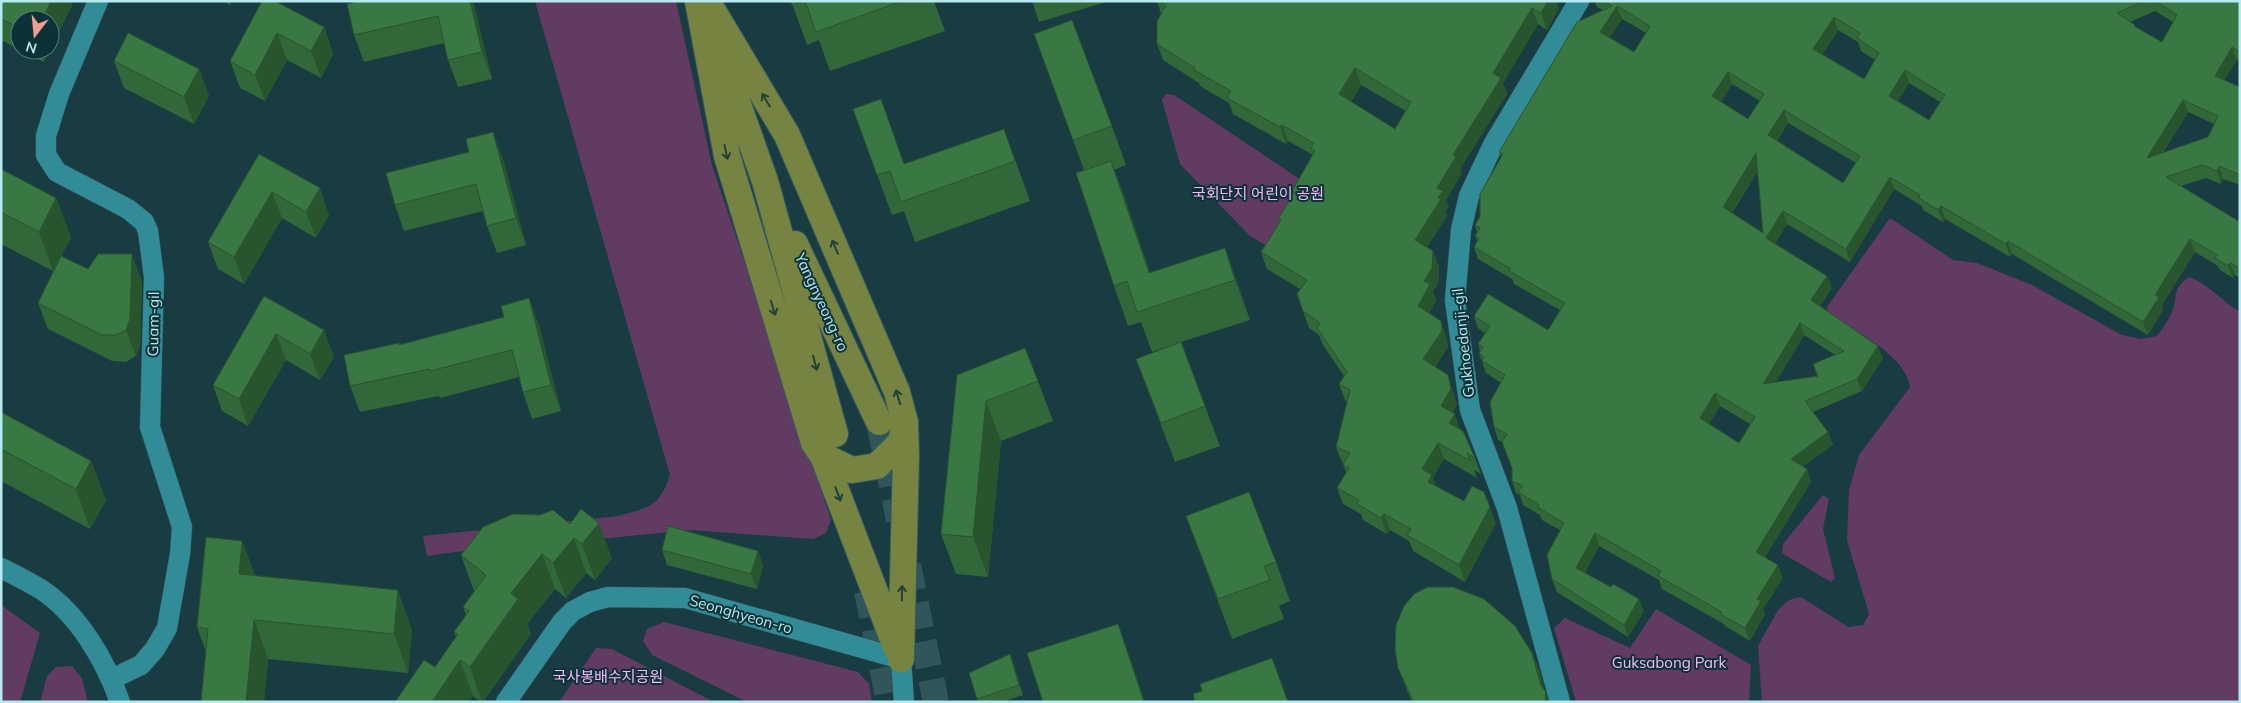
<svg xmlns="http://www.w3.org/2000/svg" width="2241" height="703" font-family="Mulish,'Noto Sans KR',sans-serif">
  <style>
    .green { fill: #623b62 }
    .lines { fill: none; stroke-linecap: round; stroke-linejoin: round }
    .major-tunnel { stroke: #30565b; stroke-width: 26; stroke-dasharray: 26 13; stroke-linecap: butt }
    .minor-casing { stroke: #335a60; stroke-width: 21 }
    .major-casing { stroke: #335a60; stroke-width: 28 }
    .minor { stroke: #328c97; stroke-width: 20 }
    .major { stroke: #768341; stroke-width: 26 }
    .wall { fill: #316739; fill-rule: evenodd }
    .shaded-wall { fill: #28542e }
    .building { fill: #397842; stroke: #28542e; fill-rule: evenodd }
    .oneway { stroke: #214239 }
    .labels { text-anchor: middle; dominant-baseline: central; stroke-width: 4; stroke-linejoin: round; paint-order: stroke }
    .park-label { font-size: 15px; fill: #fab8fa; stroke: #0c3237 }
    .street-label { font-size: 15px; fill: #b6e9f0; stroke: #0c3237 }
  </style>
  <rect width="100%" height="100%" fill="#183c41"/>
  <path class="green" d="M535,1H676L712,165L831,520L826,533L813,539L691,530L609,538L535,541L427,556L423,536L619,516C649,507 659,508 670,475Z
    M1166,94L1174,95L1304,182L1269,247L1250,236L1180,164L1162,100Z
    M1890,218L1953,260L1977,263L2032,285L2122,335L2141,339L2157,336C2162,329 2168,321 2172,312C2179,297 2170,290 2189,277C2207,283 2223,302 2240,312V702H1762L1758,646L1778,610L1789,600L1801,597L1848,627L1863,625L1869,614L1847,540L1849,490L1859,455L1910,387C1905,354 1854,331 1828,314L1827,307Z
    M1823,495L1829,499L1823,529L1835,578L1831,582L1782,553L1783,544Z
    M1,605L40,633L20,702H1Z
    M1656,609L1751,665L1749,702H1576L1554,628L1565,618L1630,648Z
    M664,622L858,672L869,684L872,702H747L652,655L643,641L647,629Z
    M596,648L612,649L714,702H559Z
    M72,666L82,678L88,702H40L47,676L56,667Z"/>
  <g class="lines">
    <path class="major-tunnel" d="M879,422L899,520
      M908,565L936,702
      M867,591L889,702"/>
    <g class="minor-casing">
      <path id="minor" d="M98,1L59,94L46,136V155L57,172L128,209L144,222L148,231L154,277L150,427L182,527L180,554L167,628L155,649L141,665L112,679
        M1,568C15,575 29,582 42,590C79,615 105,660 120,702
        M506,702L562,622L573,611L590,602L608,597L685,598L901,659L904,702
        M1560,702L1507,508L1470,410L1455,300L1461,230L1469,196L1493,145L1579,1"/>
    </g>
    <g class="major-casing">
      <path id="major" d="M698,1L727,156L814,443L823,456L896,647
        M707,1L787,135L897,392L905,422L906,457L901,659
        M722,59L765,181L835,434
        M795,244L879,422
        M823,456L852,470L877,466L901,442L904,428"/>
    </g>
    <use href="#minor" class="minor"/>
    <use href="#major" class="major"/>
  </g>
  <path class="wall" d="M1,1H71L72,5L50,50V20H20V50L1,40Z
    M223,1H232L230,5Z
    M262,1L324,27L333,54L321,78L287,60L265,101L240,88L230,61Z
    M359,1H473L492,79L458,87L448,60L444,43L364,62L354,35Z
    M791,1H934L945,31L830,71L819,40L807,45Z
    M1032,1H1106V2L1039,22Z
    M1157,1H1556L1559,8L1547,30L1538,24L1503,83L1507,94L1460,169L1462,173L1446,200L1449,207L1445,212L1447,216L1427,247L1439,267L1438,284L1433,292L1436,301L1429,313L1441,321L1446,337L1448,347L1435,367L1448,375L1457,405L1452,413L1475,458L1481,474L1474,470L1477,478L1444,459L1433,477L1436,486L1496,523L1465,582L1413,551L1409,541L1390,530L1387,534L1363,520L1361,514L1343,504L1337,488L1346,472L1336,447L1347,402L1345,400L1339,384L1344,376L1323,345L1319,335L1309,328L1303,311L1300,289L1267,269L1261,252L1280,222L1279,218L1293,194L1292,191L1313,155L1288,141L1286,144L1233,114L1229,103L1200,86L1199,83L1163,60L1157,44L1161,14ZM1361,85L1406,111L1395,129L1351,102Z
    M1595,1H2240V61L2237,60L2224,80L2240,87V185L2223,179L2221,184L2206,178L2181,186L2240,222V278L2235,275L2233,278L2220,270L2218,266L2195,252L2162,305L2163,310L2148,335L2012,254L2010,257L1945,219L1943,222L1923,210L1922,206L1894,189L1850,262L1787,224L1775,244L1832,288L1820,306L1883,358L1862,391L1813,412L1828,432L1833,445L1802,467L1807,469L1811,482L1765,557L1783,578L1763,609L1765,614L1750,641L1725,626L1724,624L1662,589L1659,580L1599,546L1585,573L1644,611L1628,637L1557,592L1552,579L1560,530L1542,520L1540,515L1523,505L1520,495L1516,493L1512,481V469L1503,442L1498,440L1494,427L1501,383L1486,373L1479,353L1480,351L1478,344L1485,333L1478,328L1474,316L1548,330L1560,310L1514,284L1512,279L1478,259L1474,247L1477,241L1475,236L1477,232L1475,225L1480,217L1501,157L1499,152L1603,10L1597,7ZM2155,11L2173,22L2162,42L2136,27L2130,22ZM1622,19L1646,33L1634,52L1609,38ZM1838,30L1858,42L1861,51L1875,60L1864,79L1822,55ZM1909,83L1940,102L1929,120L1898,101ZM1732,84L1760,101L1748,119L1721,102ZM2188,112L2214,124L2208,137L2163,153ZM1788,123L1856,163L1843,183L1777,141ZM1758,171L1763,233L1732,213ZM1804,335L1835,355L1813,364L1817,376L1776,382ZM1720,406L1750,424L1739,443L1709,424Z
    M1034,34L1112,126L1126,165L1114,170L1126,201L1150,273L1225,248L1250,320L1181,342L1220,446L1175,462L1136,359L1180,343L1152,352L1141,322L1128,326L1114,286L1084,170Z
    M20,50H50L44,62Z
    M114,61L199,69L209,96L194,124L124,88Z
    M853,109L904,164L1004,129L1030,201L915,242L904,211L892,215Z
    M259,154L329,215L316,238L282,218L244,284L218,269L208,242Z
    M503,159L526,245L497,253L487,226L483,211L404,231L395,205Z
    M1,169L56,198L71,238L61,256L88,269L142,281L140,346L136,356L126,362L112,361L48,329L38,303L53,271L1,244Z
    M264,296L334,357L320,380L286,360L248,426L222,411L213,385Z
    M539,325L561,411L532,419L523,392L519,377L440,398L439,396L360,412L350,386L399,345Z
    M957,375L1038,381L1053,421L1001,441L988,577L956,574L941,534Z
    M1,412L91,461L106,500L90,529L1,481Z
    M540,515L612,558L595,580L586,573L566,598L555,589L527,624L531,634L483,702H481L473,696L468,702H395L435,667L456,637L454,632L466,615L463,607L474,591L461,555Z
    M1186,516L1276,562L1290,601L1279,606L1284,619L1232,639Z
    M242,541L255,576L412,630L408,673L268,659L264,702H201L206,652L197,627Z
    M662,550L758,551L763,566L757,589L667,565Z
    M1532,653L1540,672L1544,690L1549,702H1412L1406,688L1398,668Z
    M1010,654L1023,695L1003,702H978L969,673Z"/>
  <path class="shaded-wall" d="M51,1H71L72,5L50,50V20H42Z
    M470,1H473L474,4L492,79L482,52Z
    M1548,1H1556L1559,8L1547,30L1541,13Z
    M1617,6L1622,19L1605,45L1600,32Z
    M1532,8L1538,24L1503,83L1507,94L1460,169L1462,173L1446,200L1449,207L1445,212L1447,216L1421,256L1415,240L1438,198L1437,188L1493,73Z
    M1834,17L1838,30L1818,62L1813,49Z
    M324,27L333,54L321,78L311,51Z
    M277,33L287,60L265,101L255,75Z
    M2232,47L2237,60L2219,89L2215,76Z
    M40,50H50L44,62Z
    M1355,68L1361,85L1345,111L1339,94Z
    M199,69L209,96L194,124L184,97Z
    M1905,70L1909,83L1893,109L1889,96Z
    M1728,72L1732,84L1717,109L1712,96Z
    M2183,100L2188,112L2152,171L2147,158Z
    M1784,110L1788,123L1772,147L1768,135Z
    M1282,125L1288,141L1286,144L1280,127Z
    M493,132L503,159L526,245L516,218Z
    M1756,153L1761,166L1727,219L1723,207Z
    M1111,161L1126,201L1160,304L1149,273Z
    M2219,166L2223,179L2221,184L2217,171Z
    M1890,177L1894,189L1850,262L1846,249Z
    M320,188L329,215L316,238L306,212Z
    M272,192L282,218L244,284L234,257Z
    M56,198L71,238L53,271L39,232Z
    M1941,206L1945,219L1943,222L1938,210Z
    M1783,211L1787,224L1771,251L1766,238Z
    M2190,239L2195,252L2162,305L2163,310L2148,335L2143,322L2155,295Z
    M2008,241L2012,254L2010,257L2006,244Z
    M1225,248L1239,288L1250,320L1235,280Z
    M1433,251L1439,267L1438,284L1433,292L1436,301L1424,322L1418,306L1424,281Z
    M132,254L142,281L140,346L136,356L126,330Z
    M2230,263L2235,275L2233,278L2228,266Z
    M1827,276L1832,288L1816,312L1811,300Z
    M529,298L539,325L561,411L551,385Z
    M1441,321L1446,337L1448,347L1429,376L1423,359Z
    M1800,323L1804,335L1767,397L1763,384Z
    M324,330L334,357L320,380L310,354Z
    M276,334L286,360L248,426L239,399Z
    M1878,346L1883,358L1862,391L1857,379Z
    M1448,375L1457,405L1447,422L1441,406Z
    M1715,393L1720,406L1705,431L1700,418Z
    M986,401L1001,441L988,577L973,537Z
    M1455,414L1460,430L1449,423Z
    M1828,432L1833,445L1795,472L1791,459Z
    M1438,443L1444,459L1433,477L1438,491L1434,498L1422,469Z
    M91,461L106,500L90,529L76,489Z
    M1807,469L1811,482L1761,564L1756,552Z
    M1490,507L1496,523L1465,582L1459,565Z
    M1384,514L1390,530L1387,534L1381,518Z
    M599,523L612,558L595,580L582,544Z
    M1595,533L1599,546L1581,581L1576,568Z
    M574,538L586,573L566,598L553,563Z
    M242,541L257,580L239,574Z
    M758,551L763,566L757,589L751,574Z
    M542,554L555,589L527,624L531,634L483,702H482L470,667L511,593Z
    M1778,565L1783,578L1763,609L1765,614L1750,641L1745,628L1757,599Z
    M398,590L412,630L408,673L394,634Z
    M1639,599L1644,611L1628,637L1624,625Z
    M254,620L268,659L264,702H246Z
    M1118,624L1132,663L1145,702H1144Z
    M1532,653L1540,672L1545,694L1546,692L1549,702H1545Z
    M1010,654L1014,664L1023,695L1019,685Z
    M460,660L473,696L468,702H432Z"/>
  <path class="building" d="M1,1H51L42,20H20V28L1,19Z
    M262,1H275L324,27L311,51L277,33L255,75L230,61Z
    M359,1H470L482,52L448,60L438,16L354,35L347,4Z
    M791,1H803L792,5Z
    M805,1H902L816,32Z
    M1159,1H1548L1541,13L1532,8L1493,73L1501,78L1453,155L1456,157L1437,188L1443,191L1438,198L1441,199L1415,240L1433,251L1432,268L1424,281L1430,284L1418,306L1441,321L1442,331L1423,359L1448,375L1451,389L1441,406L1455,414L1449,423L1463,431L1475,458L1467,453L1471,461L1438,443L1422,469L1432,475L1428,482L1464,501L1472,486L1484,492L1490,507L1459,565L1407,535L1411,529L1384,514L1381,518L1357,504L1359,500L1337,488L1349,468L1343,465L1350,453L1336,447L1350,390L1339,384L1347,372L1317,328L1320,323L1303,311L1297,294L1307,280L1261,252L1281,220L1279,218L1294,192L1292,191L1315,151L1311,148L1314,143L1282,125L1280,127L1227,98L1231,91L1194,70L1195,68L1157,44V21L1166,6ZM1355,68L1411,102L1395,129L1339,94Z
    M1604,1H2144L2117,13L2135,25L2134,26L2162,42L2177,15L2156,1H2240V52L2232,47L2215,76L2240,87V175L2219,166L2217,171L2202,165L2166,177L2240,222V268L2230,263L2228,266L2215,258L2217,255L2190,239L2155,295L2159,297L2143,322L2008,241L2006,244L1941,206L1938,210L1919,198L1920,195L1890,177L1846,249L1783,211L1766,238L1827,276L1811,300L1878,346L1857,379L1805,401L1828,432L1791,459L1807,469L1756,552L1778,565L1757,599L1761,601L1745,628L1720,614L1722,612L1658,576L1661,571L1595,533L1576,568L1611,587L1613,584L1639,599L1624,625L1552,579L1547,555L1564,523L1537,507L1539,505L1518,492L1522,486L1512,481V468L1502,442L1507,434L1494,427L1490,402L1505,375L1482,361L1484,357L1479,353L1483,347L1478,344L1490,326L1474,316L1488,294L1548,330L1565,303L1509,271L1511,269L1474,247L1479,238L1475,236L1480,228L1475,225L1480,217V194L1503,154L1499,152L1577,22L1612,6ZM1617,6L1650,26L1634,52L1600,32ZM1834,17L1860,33L1857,38L1879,53L1864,79L1813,49ZM1905,70L1945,95L1929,120L1889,96ZM1728,72L1764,94L1748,119L1712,96ZM2183,100L2218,116L2208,137L2147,158ZM1784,110L1860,156L1843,183L1768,135ZM1756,153L1763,233L1723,207ZM1800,323L1844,351L1813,364L1818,376L1763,384ZM1715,393L1755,417L1739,443L1700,418Z
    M1072,20L1112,126L1073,140L1034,34Z
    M128,33L199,69L184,97L114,61Z
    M881,99L904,164L1004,129L1015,161L901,202L890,171L877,175L853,109Z
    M493,132L516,218L487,226L476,184L395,205L386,173L469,152L466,139Z
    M259,154L320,188L306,212L272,192L234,257L208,242Z
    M1111,161L1149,273L1225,248L1235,280L1137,312L1127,281L1114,286L1076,173Z
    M1,169L56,198L39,232L1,212Z
    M98,254H132L130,319L126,330L116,335H102L38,303L61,256L88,269Z
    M264,296L324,330L310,354L276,334L239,399L213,385Z
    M529,298L551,385L523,392L512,350L430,371L429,369L350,386L344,355L399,343V345L504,317L501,306Z
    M1181,342L1205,406L1161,423L1136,359Z
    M1025,348L1038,381L986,401L973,537L941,534L957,375Z
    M1,412L91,461L76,489L1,449Z
    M1249,492L1276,562L1264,566L1270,580L1218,599L1186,516Z
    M581,509L599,523L582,544L574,538L553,563L542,554L511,593L518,599L470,667L460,660L432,702H395L424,660L435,667L458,634L454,632L469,611L463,607L486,575L461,555L483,527L513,514L540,515L553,510L570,524Z
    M668,526L758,551L751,574L662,550Z
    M206,537L242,541L239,574L398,590L394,634L254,620L246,702H201L208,629L197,627Z
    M1428,587H1453L1484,599L1515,626L1532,653L1541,686L1546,692L1545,702H1415L1412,698L1398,668L1395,649L1396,625L1404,606L1414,594Z
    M1118,624L1144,702H1069V701L1065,702H1043L1027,653Z
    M1010,654L1019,685L977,699L969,673Z
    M1272,658L1288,702H1195L1193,694L1202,691L1200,684Z"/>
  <defs><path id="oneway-shaft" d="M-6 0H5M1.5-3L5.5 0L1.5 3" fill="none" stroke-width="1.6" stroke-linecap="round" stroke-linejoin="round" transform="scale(1.25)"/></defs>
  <g class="oneway">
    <use href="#oneway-shaft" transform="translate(766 100) rotate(-121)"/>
    <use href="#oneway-shaft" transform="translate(726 152) rotate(78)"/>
    <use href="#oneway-shaft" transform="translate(835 247) rotate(-113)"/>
    <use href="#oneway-shaft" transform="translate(773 308) rotate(73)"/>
    <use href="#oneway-shaft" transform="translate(815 363) rotate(75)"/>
    <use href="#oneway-shaft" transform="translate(898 397) rotate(-107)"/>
    <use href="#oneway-shaft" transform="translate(838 494) rotate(69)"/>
    <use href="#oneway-shaft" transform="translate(902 593) rotate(-89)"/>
  </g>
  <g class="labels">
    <g class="park-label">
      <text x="1258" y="193">국회단지 어린이 공원</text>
      <text x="1669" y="662">Guksabong Park</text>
      <text x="608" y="676">국사봉배수지공원</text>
    </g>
    <g class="street-label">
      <text transform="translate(822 302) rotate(65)">Yangnyeong-ro</text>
      <text transform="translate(153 324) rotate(-89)">Guam-gil</text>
      <text transform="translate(1463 343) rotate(-96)">Gukhoedanji-gil</text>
      <text transform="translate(741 614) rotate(16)">Seonghyeon-ro</text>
    </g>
  </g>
  <rect width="2241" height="703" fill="none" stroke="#b6e9f0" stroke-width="5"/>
  <g transform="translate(35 35) rotate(196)"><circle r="24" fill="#0c3237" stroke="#507b81"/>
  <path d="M0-4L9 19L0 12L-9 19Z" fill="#f59c92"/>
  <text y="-8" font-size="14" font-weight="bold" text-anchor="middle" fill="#b6e9f0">N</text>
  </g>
</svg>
